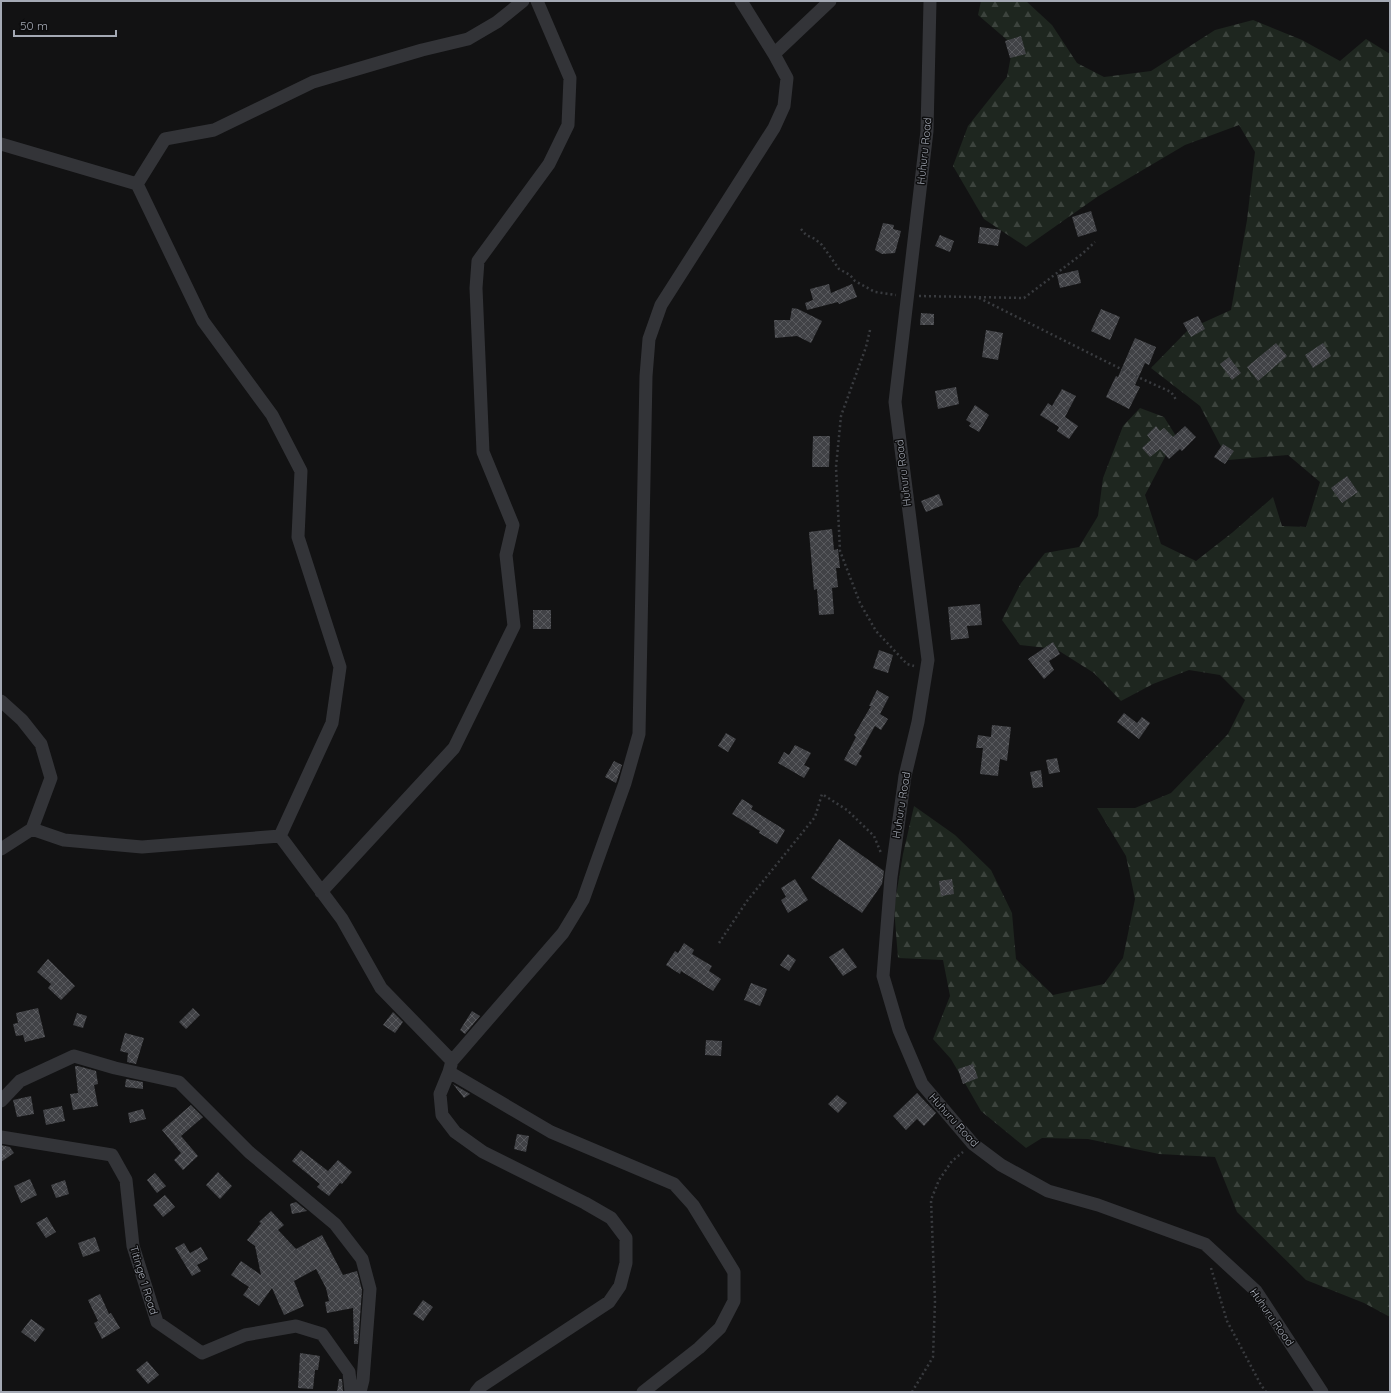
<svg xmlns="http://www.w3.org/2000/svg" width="1391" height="1393" font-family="Quicksand,sans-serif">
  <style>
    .forest { fill: url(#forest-firs) }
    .building { fill: url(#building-cross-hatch) }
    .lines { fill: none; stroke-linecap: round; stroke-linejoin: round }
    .path { stroke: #393b3f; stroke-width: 2.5; stroke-dasharray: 2 3; stroke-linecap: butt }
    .minor { stroke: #333438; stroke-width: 13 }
    .labels { text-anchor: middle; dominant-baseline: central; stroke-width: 3; stroke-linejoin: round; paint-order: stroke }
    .street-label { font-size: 11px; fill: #a4a9b4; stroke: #0d0d0e }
  </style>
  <defs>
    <pattern id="forest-firs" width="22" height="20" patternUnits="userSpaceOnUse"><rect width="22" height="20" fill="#1e261f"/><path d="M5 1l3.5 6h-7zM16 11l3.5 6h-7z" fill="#3c433d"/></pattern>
    <pattern id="building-cross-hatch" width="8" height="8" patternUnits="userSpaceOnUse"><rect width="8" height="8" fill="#414246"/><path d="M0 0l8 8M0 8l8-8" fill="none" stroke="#595a5e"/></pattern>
  </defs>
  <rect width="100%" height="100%" fill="#121213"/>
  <path class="forest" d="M981,1H1026L1052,25L1077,63L1104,77L1151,71L1215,30L1253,20L1302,40L1340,61L1366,39L1390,54V1317L1364,1303L1306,1280L1237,1212L1215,1157L1159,1154L1088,1139L1042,1138L1026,1148L981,1111L951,1059L933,1039L950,996L943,960L898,958L894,908L903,854L914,806L955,835L991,870L1012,913L1016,959L1053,995L1104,984L1123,958L1135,899L1126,856L1097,808H1135L1171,793L1228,734L1245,700L1220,675L1189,670L1153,684L1121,701L1094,673L1056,649L1020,645L1002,620L1021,583L1045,553L1079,547L1098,516L1103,478L1123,426L1140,408L1164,417L1176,436L1145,495L1161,544L1196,561L1233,532L1273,497L1282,526L1306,527L1320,482L1288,455L1228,460L1200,406L1151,368L1189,329L1231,310L1247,220L1255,152L1239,125L1185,145L1097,197L1026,247L984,219L953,166L968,126L1007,77L1013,45L978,15Z"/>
  <path class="building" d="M1021,36L1026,54L1010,58L1005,41Z
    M1091,211L1097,231L1078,237L1072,217Z
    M883,223L894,225L893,229L901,231L895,253L882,254L875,250Z
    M980,227L1001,230L998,246L978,243Z
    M940,235L954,241L950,252L935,246Z
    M1078,270L1081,283L1060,288L1057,275Z
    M829,284L831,293L852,284L857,297L839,304L838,302L807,310L805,303L813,300L810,289Z
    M792,308L798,309L822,321L811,343L797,336L775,338L774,320H790Z
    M1101,309L1120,317L1110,340L1091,331Z
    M921,313L934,314V325H920Z
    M1198,316L1205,329L1191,337L1183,323Z
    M986,330L1003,333L998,360L982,357Z
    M1135,338L1156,347L1149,365L1145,363L1135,385L1140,387L1129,409L1106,397L1116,376L1118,377Z
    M1276,343L1287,356L1258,381L1247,367Z
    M1323,343L1331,356L1313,368L1305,355Z
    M1229,357L1241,373L1232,380L1220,364Z
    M956,387L959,404L938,409L935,391Z
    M1062,389L1076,396L1065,417L1078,426L1069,439L1057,431L1059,427L1040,415L1048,403L1052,406Z
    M975,405L989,415L979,432L969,426L971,423L966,420Z
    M1156,426L1160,431L1164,428L1173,437L1185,426L1196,437L1182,451L1180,449L1169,459L1160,449L1150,457L1142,448L1151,440L1147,435Z
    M813,436H830L829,467H812Z
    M1223,444L1234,451L1225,464L1214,457Z
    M1347,476L1358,492L1342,503L1331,488Z
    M939,494L943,505L926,512L921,501Z
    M832,529L834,550L838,549L840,568H836L838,587L832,588L834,614L819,615L817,589L814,590L809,532Z
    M980,604L982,625L967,626L969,638L951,640L948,607Z
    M533,610H551V629H533Z
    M1053,642L1060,654L1049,661L1054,670L1044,679L1028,659Z
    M879,650L893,655L888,673L873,668Z
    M877,690L889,697L880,714L888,719L881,730L875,726L859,754L862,756L856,766L844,760L856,737L854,735L871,706H869Z
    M1124,713L1137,723L1142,717L1150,723L1139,739L1117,722Z
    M992,725L1011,727L1007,761L1000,759L998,776L980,774L983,748H976L978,735L991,737Z
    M726,733L736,739L728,752L718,746Z
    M795,745L811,753L804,765L810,768L804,778L778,763L784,752L789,755Z
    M1057,758L1060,772L1049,774L1046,760Z
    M614,761L622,765L616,783L605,777Z
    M1041,770L1043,787L1033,788L1030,772Z
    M742,799L753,806L751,809L785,830L777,844L759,833L760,831L732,814Z
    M839,839L884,871L882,884L862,913L811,878Z
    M795,879L808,900L788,913L781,900L786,897L781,888Z
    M952,879L954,894L941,896L939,881Z
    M684,943L694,950L692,954L712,966L709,971L721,979L713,991L681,971L680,974L666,965L675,951L678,953Z
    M843,948L857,967L843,976L829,957Z
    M788,954L796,960L789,971L780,965Z
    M48,959L75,986L61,1000L48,988L51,984L37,972Z
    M751,983L767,989L760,1006L744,1000Z
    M38,1008L45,1037L25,1042L23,1035L16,1036L13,1024L18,1023L16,1013Z
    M193,1008L200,1015L186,1029L179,1022Z
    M472,1011L480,1016L465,1034L460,1030Z
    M393,1012L403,1022L395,1033L383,1025Z
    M77,1013L87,1016L83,1028L73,1025Z
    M125,1033L144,1038L136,1064L127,1062L128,1053L120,1051Z
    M706,1040L722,1041L721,1056L705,1055Z
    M973,1064L978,1078L963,1084L958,1069Z
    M75,1066H78L96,1071L98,1084L94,1085L98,1106L73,1110L70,1094L78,1093Z
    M126,1079L143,1082V1089L125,1087Z
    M453,1084L470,1094L464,1098Z
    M917,1093L936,1113L924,1126L917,1119L906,1130L893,1116Z
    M837,1095L847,1103L838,1113L828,1104Z
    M31,1096L34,1114L17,1117L13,1100Z
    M191,1105L203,1117L181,1136L198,1156L183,1170L174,1160L181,1153L162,1130Z
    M62,1106L65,1121L46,1125L43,1110Z
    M143,1109L146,1119L130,1123L128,1113Z
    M517,1134L529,1136L526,1152L514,1149Z
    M1,1145L10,1147L14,1153L1,1162Z
    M301,1150L328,1171L338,1160L352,1172L342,1184L340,1183L329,1196L317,1187L320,1184L292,1161Z
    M218,1172L232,1186L220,1199L206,1185Z
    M155,1173L166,1186L157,1193L147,1180Z
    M30,1179L37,1195L21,1203L14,1186Z
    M65,1180L69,1194L56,1198L51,1185Z
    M165,1195L175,1207L163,1217L153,1205Z
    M296,1202L307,1211L292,1214L290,1204Z
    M271,1211L284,1225L278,1230L296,1249L322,1235L343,1275L357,1271L362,1290L358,1344H354L353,1308L327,1313L325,1302L329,1301L326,1288L316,1269L294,1281L304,1306L284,1315L272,1288L259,1306L243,1295L249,1287L231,1275L241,1261L261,1275L255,1246L247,1240L261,1223L259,1222Z
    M47,1217L56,1232L46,1238L36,1223Z
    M95,1237L100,1251L83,1257L78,1243Z
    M184,1243L190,1253L201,1247L208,1259L197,1265L201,1271L192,1276L175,1248Z
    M100,1294L109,1314L111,1313L120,1328L102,1339L94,1323L98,1321L88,1300Z
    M423,1300L433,1307L423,1321L413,1314Z
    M31,1319L45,1329L35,1342L21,1332Z
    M300,1353L320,1356L318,1370H315L313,1389L298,1388Z
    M147,1361L159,1375L148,1384L136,1370Z
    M339,1379H342L343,1392H337Z"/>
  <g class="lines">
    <path class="path" d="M801,229L806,235L815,239L822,245L839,269L850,275L855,281L875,292L896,295
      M919,296L1024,298L1082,254L1095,242
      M979,298L1131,374L1171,392L1177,401
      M870,330L866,347L841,416L836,467L840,551L860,603L876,631L907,664L914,666
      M719,943L747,901L815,817L822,794L847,810L874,836L881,853
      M1211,1268L1227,1321L1261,1385L1266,1392
      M912,1392L933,1357L935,1301L931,1200L939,1180L952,1161L963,1152"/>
    <path class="minor" d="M741,1L774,54
      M930,1L927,131L895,402L928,660L918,722L905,776L891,877L883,976L899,1030L922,1084L973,1144L1001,1165L1048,1191L1098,1205L1205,1244L1256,1291L1322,1392
      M1,144L137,184L203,321L272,415L301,471L298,537L340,667L332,723L280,836L342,919L381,988L452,1061L563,933L583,900L625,783L639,734L646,376L649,339L661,305L774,128L784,106L787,78L774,54L830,1
      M137,184L165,139L214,130L313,82L422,50L468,39L497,22L523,1
      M1,701L22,720L41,744L51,778L32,829L64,840L142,847L280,836
      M1,849L32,829
      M321,892L454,748L514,626L506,555L513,525L483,452L476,288L478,261L549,164L568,125L570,78L537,1
      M452,1061L449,1072L551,1132L674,1184L693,1205L734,1272V1301L720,1328L699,1348L643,1392
      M449,1072L440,1094L442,1115L455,1132L483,1152L585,1203L611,1218L626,1238V1263L620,1286L609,1302L480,1387L476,1392
      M1,1101L20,1081L74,1056L115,1068L179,1082L249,1152L335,1224L362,1259L370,1289L363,1380L360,1392
      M1,1137L112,1155L126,1180L133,1246L157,1322L202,1353L245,1335L296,1326L322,1334L349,1372L351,1392"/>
  </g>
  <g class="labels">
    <g class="street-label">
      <text transform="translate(924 151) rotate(-84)">Huhuru Road</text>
      <text transform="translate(903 473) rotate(-97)">Huhuru Road</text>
      <text transform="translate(901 805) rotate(-81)">Huhuru Road</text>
      <text transform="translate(954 1120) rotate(48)">Huhuru Road</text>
      <text transform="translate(144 1280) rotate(73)">Titinge 1 Road</text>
      <text transform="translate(1272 1317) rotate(55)">Huhuru Road</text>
    </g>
  </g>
  <rect width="1391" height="1393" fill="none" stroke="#a4a9b4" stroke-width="4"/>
  <path d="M14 30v6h102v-6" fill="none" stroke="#a4a9b4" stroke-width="2"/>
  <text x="20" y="30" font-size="12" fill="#a4a9b4" stroke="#0d0d0e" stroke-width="3" paint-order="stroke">50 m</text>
</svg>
